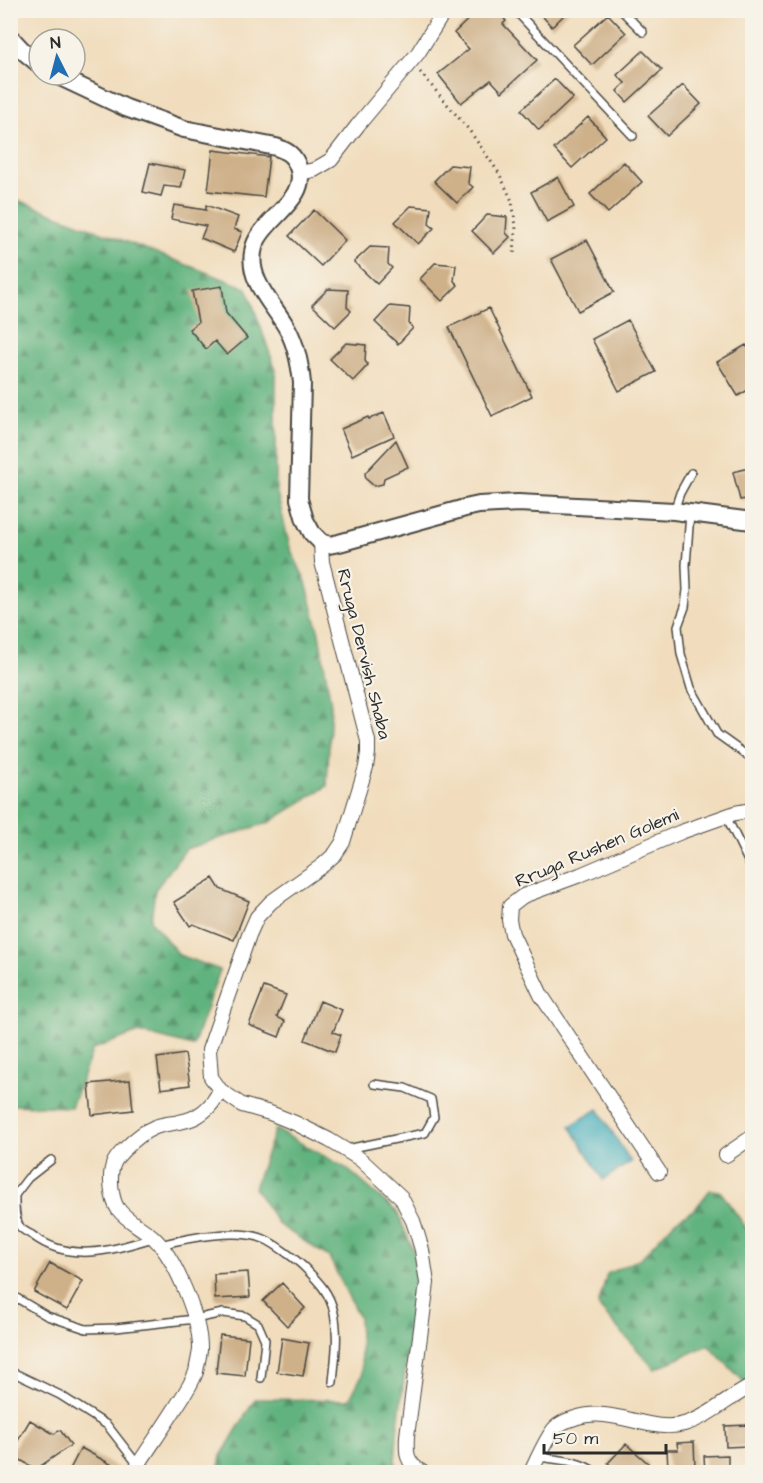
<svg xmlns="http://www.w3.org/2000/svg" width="763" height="1483" font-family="'Architects Daughter',sans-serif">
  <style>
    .forest { fill: url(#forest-firs); stroke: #466e54; stroke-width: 1.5 }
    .water { fill: #3cabba; stroke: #346b72; stroke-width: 1.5 }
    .building { fill: #ceb089 }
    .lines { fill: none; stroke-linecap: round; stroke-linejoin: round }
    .service-casing { stroke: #494641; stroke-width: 10 }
    .minor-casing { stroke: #494641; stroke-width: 16 }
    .tertiary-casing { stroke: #494641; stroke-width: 20 }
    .path { stroke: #494641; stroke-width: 3; stroke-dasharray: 1.5 4.5; stroke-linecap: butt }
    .service { stroke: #fff; stroke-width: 7 }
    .minor { stroke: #fff; stroke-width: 14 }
    .tertiary { stroke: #fff; stroke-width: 16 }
    .labels { text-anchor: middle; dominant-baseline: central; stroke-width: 4.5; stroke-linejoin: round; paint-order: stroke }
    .street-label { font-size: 18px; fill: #2b2b2b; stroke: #f7f3e8 }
  </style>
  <defs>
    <pattern id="forest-firs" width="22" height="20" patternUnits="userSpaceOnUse" patternTransform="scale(1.5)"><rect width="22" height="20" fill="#61b27e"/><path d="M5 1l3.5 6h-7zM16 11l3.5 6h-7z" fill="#509167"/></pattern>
  </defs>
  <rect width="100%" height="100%" fill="#f7f3e8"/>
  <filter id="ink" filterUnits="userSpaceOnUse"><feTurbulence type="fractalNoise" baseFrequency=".0167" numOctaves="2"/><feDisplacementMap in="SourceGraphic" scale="12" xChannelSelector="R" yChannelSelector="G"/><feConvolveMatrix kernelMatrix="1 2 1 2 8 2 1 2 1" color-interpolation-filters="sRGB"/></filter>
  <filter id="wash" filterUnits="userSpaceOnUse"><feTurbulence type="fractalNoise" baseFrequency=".008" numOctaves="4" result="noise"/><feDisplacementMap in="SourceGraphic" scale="24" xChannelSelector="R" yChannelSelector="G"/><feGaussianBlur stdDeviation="1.35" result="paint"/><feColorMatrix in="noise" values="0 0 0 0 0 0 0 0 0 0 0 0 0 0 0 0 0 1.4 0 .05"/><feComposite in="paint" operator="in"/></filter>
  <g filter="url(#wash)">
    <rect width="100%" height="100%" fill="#f1ddbd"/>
    <path class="forest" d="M10,197L247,288L276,371V489L290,548L306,582L319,633L331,705L327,786L270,822L186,849L155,890L151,921L179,955L220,970L193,1046L139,1032L93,1049L71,1107L11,1105Z
      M275,1129L346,1168L397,1212L415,1255L416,1288L397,1433L395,1462L401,1472H218L221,1456L255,1399L349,1400L362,1375L359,1318L329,1257L279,1225L254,1188Z
      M710,1190L720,1191L752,1236V1390L708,1345L655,1369L598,1306L607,1274L641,1258L675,1221L695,1209Z"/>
    <path class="water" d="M598,1109L631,1162L603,1180L570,1126Z"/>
    <g id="blocks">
      <path class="building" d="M478,10H497L506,21L503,24L537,60L502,92L491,80L461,103L438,74L469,49L454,33Z
        M537,10H569L552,27Z
        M608,14L626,33L592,65L573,45Z
        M643,51L662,70L627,102L617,91L625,83L617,75Z
        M555,79L573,98L539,130L521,110Z
        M683,85L701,104L667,136L648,116Z
        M588,117L606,137L572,168L554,149Z
        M213,150L269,157L264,197L208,191Z
        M624,162L642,182L608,213L590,194Z
        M150,163L185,170L181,188L164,186L161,196L143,192Z
        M450,165L470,167L468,183L473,187L457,203L434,181Z
        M558,177L574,207L547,222L531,192Z
        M174,205L206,210V205L238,217L234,229L242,232L234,252L201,238L206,226L171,219Z
        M411,206L431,208L429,224L434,228L418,244L395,222Z
        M314,210L345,240L321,266L289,236Z
        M487,215L507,217L506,233L510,237L494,253L472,231Z
        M587,240L614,292L578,311L551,259Z
        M370,247L389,248L388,264L392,268L377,284L354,262Z
        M435,263L456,265L454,281L458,285L442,301L420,279Z
        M222,286L226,313L247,338L227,355L215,341L206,349L189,329L198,322L192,291Z
        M328,289L348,290L347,307L351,311L335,327L312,305Z
        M390,306L410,308L409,324L413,328L398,344L375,322Z
        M489,308L532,396L492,416L449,327Z
        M628,320L656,372L619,391L592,339Z
        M346,343L366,345L365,361L368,365L353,381L330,359Z
        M746,345L753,355V387L738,396L717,362Z
        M384,413L394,436L352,455L341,429L368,417L369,419Z
        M396,440L408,467L384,478L383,484L374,486L366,479L365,473Z
        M753,467V498L740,500L733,472Z
        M213,878L220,889L249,901L234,940L193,924L190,926L174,902Z
        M264,987L286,995L277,1017L285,1021L279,1037L249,1025Z
        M320,1001L342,1010L333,1032L341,1035L335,1052L305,1040Z
        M185,1054L190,1085L161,1089L157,1058Z
        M130,1080L133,1110L92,1115L89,1084Z
        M50,1263L83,1281L67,1310L34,1292Z
        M248,1272L250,1297L215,1299L214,1274Z
        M282,1283L305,1308L287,1326L263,1301Z
        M220,1335L249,1338L245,1376L216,1373Z
        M282,1338L309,1343L303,1376L277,1372Z
        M30,1420L54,1434L60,1430L71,1445L36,1469L10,1454Z
        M747,1425L748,1446L726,1447L725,1426Z
        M694,1442L695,1467L668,1468L667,1450H678L677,1443Z
        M626,1444L649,1464L641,1473H619L608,1463Z
        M81,1448L127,1473H68Z
        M728,1455V1473H705L704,1456Z"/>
    </g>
  </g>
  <g filter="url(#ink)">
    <use href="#blocks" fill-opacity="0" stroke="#494641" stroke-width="1.5"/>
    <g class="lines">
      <g class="service-casing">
        <path id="service" d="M515,10L633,136
          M621,10L643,32
          M674,511L680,493L691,473
          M690,514L686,565L687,590L685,607L678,626L681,654L691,688L717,734L752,759
          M726,816L752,869
          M347,1149L425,1133L434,1117L431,1099L405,1088L374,1084
          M51,1160L28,1178L15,1195C15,1205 14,1218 20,1227C23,1230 28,1233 32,1235C70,1264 112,1250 153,1238
          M160,1245C187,1238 238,1228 264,1239C274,1243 297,1260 305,1268C319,1282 330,1293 334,1313C339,1336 335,1359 333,1382
          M10,1294L47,1316L86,1329L116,1328L195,1319L223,1313L245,1316L258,1324L265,1340L261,1378
          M10,1371L60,1395L107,1425L138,1465
          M538,1457C558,1460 579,1460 595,1472"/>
      </g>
      <g class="minor-casing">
        <path id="minor" d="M300,173L314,170L331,160L358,125L418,53L445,10
          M321,542L322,562L368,741V753L366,767L343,842L335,854L323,865L271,902L257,917L249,935L209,1050L211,1077L220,1090L242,1105L270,1113L295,1123L329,1140L360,1159L401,1197L413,1221L417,1233L422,1250L427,1283L407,1436C406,1453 406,1463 422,1472
          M726,1155L752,1137
          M659,1172L541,995L512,934L509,920L510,906L523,896L580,875L681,832L735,813L752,810
          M138,1472V1465C151,1445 165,1425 178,1404C184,1395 192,1383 196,1372C197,1365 199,1357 200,1350C201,1320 175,1258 154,1238C143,1228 127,1221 118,1209C111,1199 109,1176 113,1165C115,1159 122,1151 127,1147C135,1139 143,1132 153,1128C161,1124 170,1124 179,1122C199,1119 212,1107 220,1090
          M531,1472C536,1462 547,1436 555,1428C560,1423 568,1420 575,1418C613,1405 649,1434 684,1424C709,1417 729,1397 752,1386"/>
      </g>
      <g class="tertiary-casing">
        <path id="tertiary" d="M10,37L22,50L39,64
          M56,75L126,108L184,129L276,147C287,151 294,155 298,167C311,201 257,220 253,252C248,283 275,305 288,330C297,347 300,364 302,383L299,499L305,520L312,533L321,542L329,545L339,543L465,508L479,505L518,503L674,511L752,521"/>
      </g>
      <path class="path" d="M420,72L469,130L499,173L512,201L516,226L514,253"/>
      <use href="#service" class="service"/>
      <use href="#minor" class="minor"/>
      <use href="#tertiary" class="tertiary"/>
    </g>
  </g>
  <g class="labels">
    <g class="street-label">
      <text transform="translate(364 654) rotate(76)">Rruga Dervish Shaba</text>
      <text transform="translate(597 848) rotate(-23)">Rruga Rushen Golemi</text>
    </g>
  </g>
  <rect width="763" height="1483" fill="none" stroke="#f7f3e8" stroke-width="36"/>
  <g transform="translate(57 57) rotate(354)"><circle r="28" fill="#f7f3e8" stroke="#a5a39c" stroke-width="1.5"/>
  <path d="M0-4.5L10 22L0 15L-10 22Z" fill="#1f6fb2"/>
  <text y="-9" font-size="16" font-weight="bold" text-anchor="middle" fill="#2b2b2b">N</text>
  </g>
  <path d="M544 1444v9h122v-9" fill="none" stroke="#2b2b2b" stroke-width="3"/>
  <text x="553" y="1444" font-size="18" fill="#2b2b2b" stroke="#f7f3e8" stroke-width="4.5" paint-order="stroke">50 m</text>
</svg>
